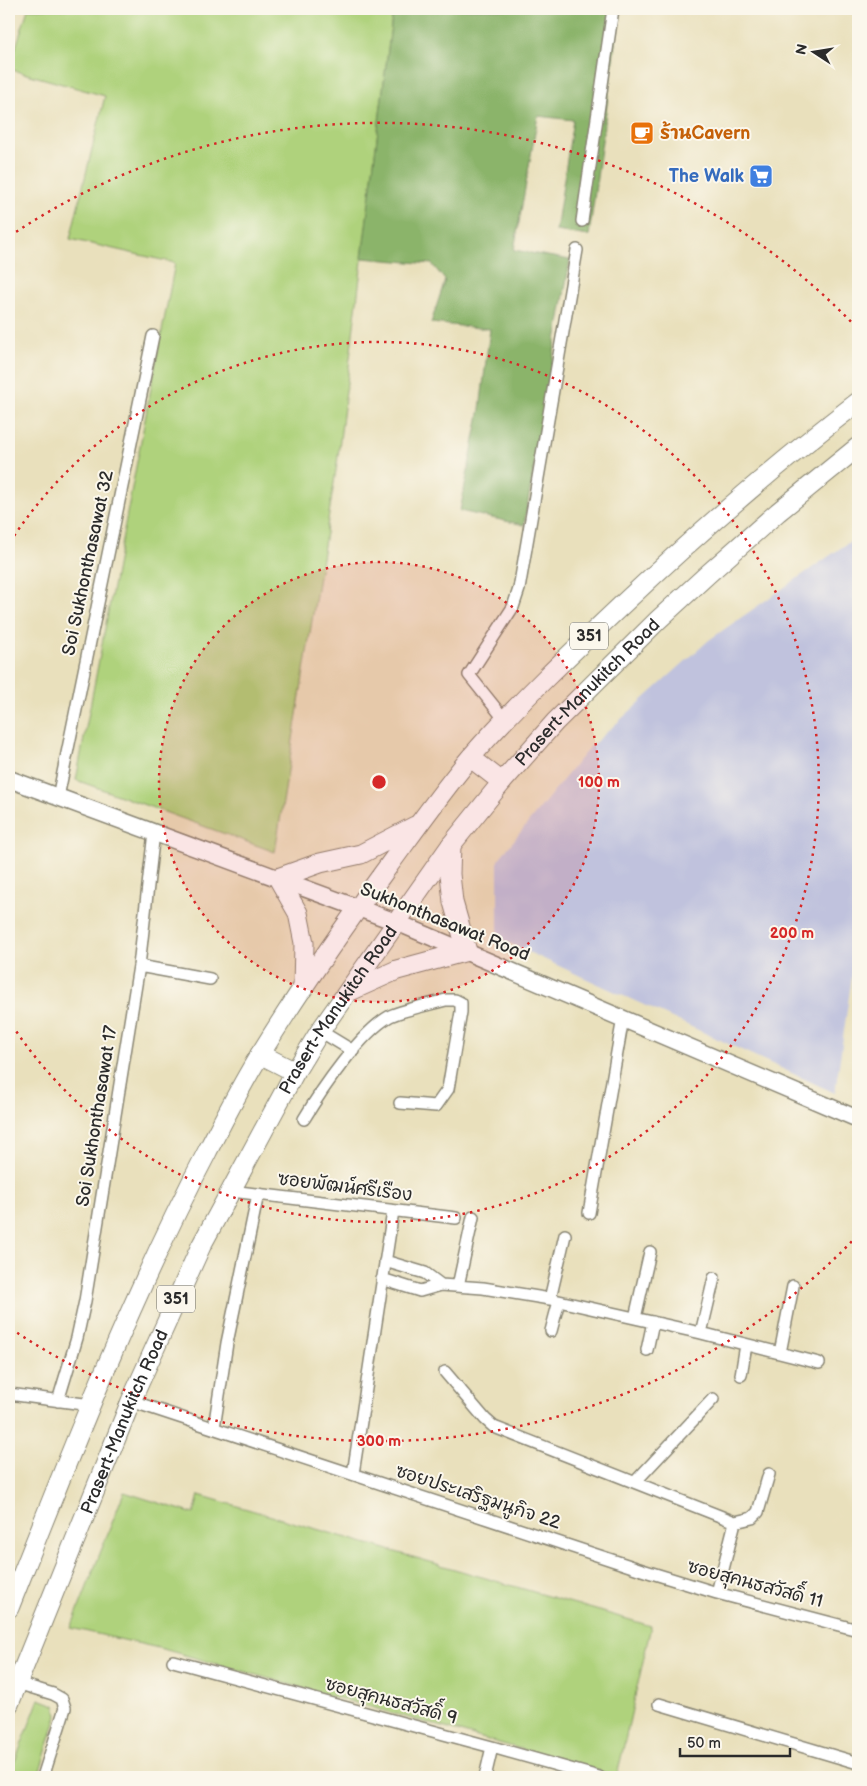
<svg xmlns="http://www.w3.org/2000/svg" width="867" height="1786" font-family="'Balsamiq Sans','Playpen Sans Thai',sans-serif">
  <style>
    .industrial { fill: #c0c2dd }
    .green { fill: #afd27b; stroke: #6d7e53 }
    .forest { fill: #8bb46b; stroke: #5b704b }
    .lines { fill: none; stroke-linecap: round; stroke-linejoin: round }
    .minor-casing { stroke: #8a8674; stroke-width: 14 }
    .secondary-casing { stroke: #8a8674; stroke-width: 19 }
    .primary-casing { stroke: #8a8674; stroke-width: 21 }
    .minor { stroke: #fff; stroke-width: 11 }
    .secondary { stroke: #fff; stroke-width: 16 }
    .primary { stroke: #fff; stroke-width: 19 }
    .ring { fill: none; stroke: #d62828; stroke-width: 2.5; stroke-dasharray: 2.5 5 }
    .labels { text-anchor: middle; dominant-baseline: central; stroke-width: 4; stroke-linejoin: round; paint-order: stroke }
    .shield { fill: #fbf7ec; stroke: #696865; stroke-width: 1 }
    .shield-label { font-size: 16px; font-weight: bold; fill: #2b2b2b }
    .food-label { font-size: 18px; font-weight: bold; fill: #c56008; stroke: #fbf7ec; text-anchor: start }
    .shop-label { font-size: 18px; font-weight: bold; fill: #366cbe; stroke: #fbf7ec; text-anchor: end }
    .street-label { font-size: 18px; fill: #2b2b2b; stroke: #fbf7ec }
    .centre { fill: #d62828; stroke: #fbf7ec; stroke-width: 2.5 }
    .ring-label { font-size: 15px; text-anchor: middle; font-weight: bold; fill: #d62828; stroke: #fbf7ec; stroke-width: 4; stroke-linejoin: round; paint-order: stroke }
  </style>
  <rect width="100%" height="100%" fill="#fbf7ec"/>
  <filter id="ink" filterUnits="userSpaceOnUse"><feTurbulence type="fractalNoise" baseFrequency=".02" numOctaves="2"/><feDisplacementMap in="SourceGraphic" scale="10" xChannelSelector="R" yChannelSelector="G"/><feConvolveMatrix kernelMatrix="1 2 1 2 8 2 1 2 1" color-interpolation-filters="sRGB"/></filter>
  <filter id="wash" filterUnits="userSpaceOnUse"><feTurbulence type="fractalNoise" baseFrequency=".0096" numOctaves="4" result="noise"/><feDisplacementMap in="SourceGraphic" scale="20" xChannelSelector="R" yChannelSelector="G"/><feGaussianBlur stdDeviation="1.12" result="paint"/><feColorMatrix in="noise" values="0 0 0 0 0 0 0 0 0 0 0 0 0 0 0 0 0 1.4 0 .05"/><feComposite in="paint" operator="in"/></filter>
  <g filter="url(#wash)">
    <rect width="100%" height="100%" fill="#e9e0bc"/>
    <path class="industrial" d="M858,536V934L835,1093L498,938V860L588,749L709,640Z"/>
    <path class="green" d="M28,9H393L337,464L275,852L76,780L175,263L70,239L105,96L9,69Z
      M124,1492L194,1514L199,1495L651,1626L617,1776L163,1649L71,1628Z
      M39,1699L55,1705L57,1716L38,1777H9Z"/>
    <path class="forest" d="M393,9H620L589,236L556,231L573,120L538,116L514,250L570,260L524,525L460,511L480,409L490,329L431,323L445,280L432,264L362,258Z"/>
  </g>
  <g filter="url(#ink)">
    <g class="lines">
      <g class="minor-casing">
        <path id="minor" d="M582,221L613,9
          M505,720L469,675L513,607L519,589L577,250
          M58,797L153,336
          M139,966L210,979
          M320,1031L353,1051
          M304,1119C322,1089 360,1033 390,1016C403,1010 431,1004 446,1000H455L461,1003V1012L448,1089L436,1106L400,1103
          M231,1191L456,1218
          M589,1213L623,1018
          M385,1261L425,1273L441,1285
          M382,1279L420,1291L441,1285L483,1288L550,1299L701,1333L819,1363
          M458,1286L473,1217
          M550,1299L565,1235
          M635,1318L650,1252
          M551,1331L559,1301
          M701,1333L714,1278
          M647,1350L653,1322
          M780,1353L793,1286
          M445,1372L485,1419L494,1427L735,1522L717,1593
          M741,1375L746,1345
          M9,1394L91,1405
          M58,1401L77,1338L85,1301L139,966L154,832
          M131,1401L642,1570L717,1593L858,1630
          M214,1428L227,1343L258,1194
          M353,1474L393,1211
          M635,1482L713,1399
          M735,1522L752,1518L758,1512L769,1474
          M173,1661L492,1747L599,1777
          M17,1683L53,1694L62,1699L65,1708L43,1777
          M659,1704L858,1763
          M485,1777L492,1747"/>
      </g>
      <g class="secondary-casing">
        <path id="secondary" d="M9,779L396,922L858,1119"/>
      </g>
      <g class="primary-casing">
        <g id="primary">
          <path d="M471,758L502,782"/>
          <path d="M303,989L304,943L298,913L278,878L320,863L361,854L415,826"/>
          <path d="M348,992L397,970L467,951L453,902L450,874L451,845"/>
          <path d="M260,1054L295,1072"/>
          <path d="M9,1608C70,1454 130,1299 207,1152C224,1119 241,1085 261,1053C299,991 341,931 384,872C412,834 439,795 470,758C518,703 571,653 624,603C699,532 776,465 858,402"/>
          <path id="s1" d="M9,1704L131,1401L201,1246L295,1072L320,1031L451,845L502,782L555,722L658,620L708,574L778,512L858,447"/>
        </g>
      </g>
      <use href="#minor" class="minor"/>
      <use href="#secondary" class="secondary"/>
      <use href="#primary" class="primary"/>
    </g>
  </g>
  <circle cx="379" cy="782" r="220" fill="#d62828" fill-opacity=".12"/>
  <g class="ring">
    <circle cx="379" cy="782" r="220"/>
    <path d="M10 542A440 440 0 1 1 10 1022"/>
    <path d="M857 1236A659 659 0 0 1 10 1328M10 236A659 659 0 0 1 857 328"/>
  </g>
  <defs>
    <g id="cafe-square" transform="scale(1.25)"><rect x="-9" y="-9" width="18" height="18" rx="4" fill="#e8710a" stroke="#fbf7ec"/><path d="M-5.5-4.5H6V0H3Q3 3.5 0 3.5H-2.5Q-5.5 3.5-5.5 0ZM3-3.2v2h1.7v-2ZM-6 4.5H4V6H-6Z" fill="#fff"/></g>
    <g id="supermarket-square" transform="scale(1.25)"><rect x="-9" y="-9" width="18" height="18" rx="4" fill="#3f7fe0" stroke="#fbf7ec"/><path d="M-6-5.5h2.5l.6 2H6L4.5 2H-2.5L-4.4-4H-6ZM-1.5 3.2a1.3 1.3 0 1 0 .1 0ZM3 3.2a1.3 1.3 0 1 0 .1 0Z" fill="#fff"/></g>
  </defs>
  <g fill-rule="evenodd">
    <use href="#cafe-square" x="642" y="133"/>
    <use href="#supermarket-square" x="761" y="176"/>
  </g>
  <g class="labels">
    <g class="shield">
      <rect x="570" y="622.5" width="38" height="27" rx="4"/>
      <rect x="157" y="1285.5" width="38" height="27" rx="4"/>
    </g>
    <g class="shield-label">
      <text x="589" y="636">351</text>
      <text x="176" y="1299">351</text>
    </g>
    <g class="food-label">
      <text x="660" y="133">ร้านCavern</text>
    </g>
    <g class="shop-label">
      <text x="744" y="176">The Walk</text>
    </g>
    <g class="street-label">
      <text transform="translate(88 563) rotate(-78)">Soi Sukhonthasawat 32</text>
      <text stroke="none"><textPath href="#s1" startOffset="1175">Prasert-Manukitch Road</textPath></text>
      <text transform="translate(445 922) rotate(22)">Sukhonthasawat Road</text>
      <text stroke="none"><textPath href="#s1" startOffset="770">Prasert-Manukitch Road</textPath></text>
      <text transform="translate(97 1116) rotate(-81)">Soi Sukhonthasawat 17</text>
      <text transform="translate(345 1187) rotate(7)">ซอยพัฒน์ศรีเรือง</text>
      <text stroke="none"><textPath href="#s1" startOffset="305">Prasert-Manukitch Road</textPath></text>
      <text transform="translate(478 1497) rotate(18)">ซอยประเสริฐมนูกิจ 22</text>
      <text transform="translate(755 1584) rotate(15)">ซอยสุคนธสวัสดิ์ 11</text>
      <text transform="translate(391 1701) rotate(15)">ซอยสุคนธสวัสดิ์ 9</text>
    </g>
  </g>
  <circle cx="379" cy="782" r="8" class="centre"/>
  <g class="ring-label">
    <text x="599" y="787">100 m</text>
    <text x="792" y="938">200 m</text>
    <text x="379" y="1446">300 m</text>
  </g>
  <rect width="867" height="1786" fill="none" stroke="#fbf7ec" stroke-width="30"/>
  <g transform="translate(814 52) rotate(282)" stroke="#fbf7ec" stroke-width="4" paint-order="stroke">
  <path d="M0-4L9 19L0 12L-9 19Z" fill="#2b2b2b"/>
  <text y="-8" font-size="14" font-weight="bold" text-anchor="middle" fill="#2b2b2b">N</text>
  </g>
  <path d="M680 1748v8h110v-8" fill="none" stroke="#2b2b2b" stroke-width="2.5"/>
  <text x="687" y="1748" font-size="15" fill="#2b2b2b" stroke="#fbf7ec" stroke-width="4" paint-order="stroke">50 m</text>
</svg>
